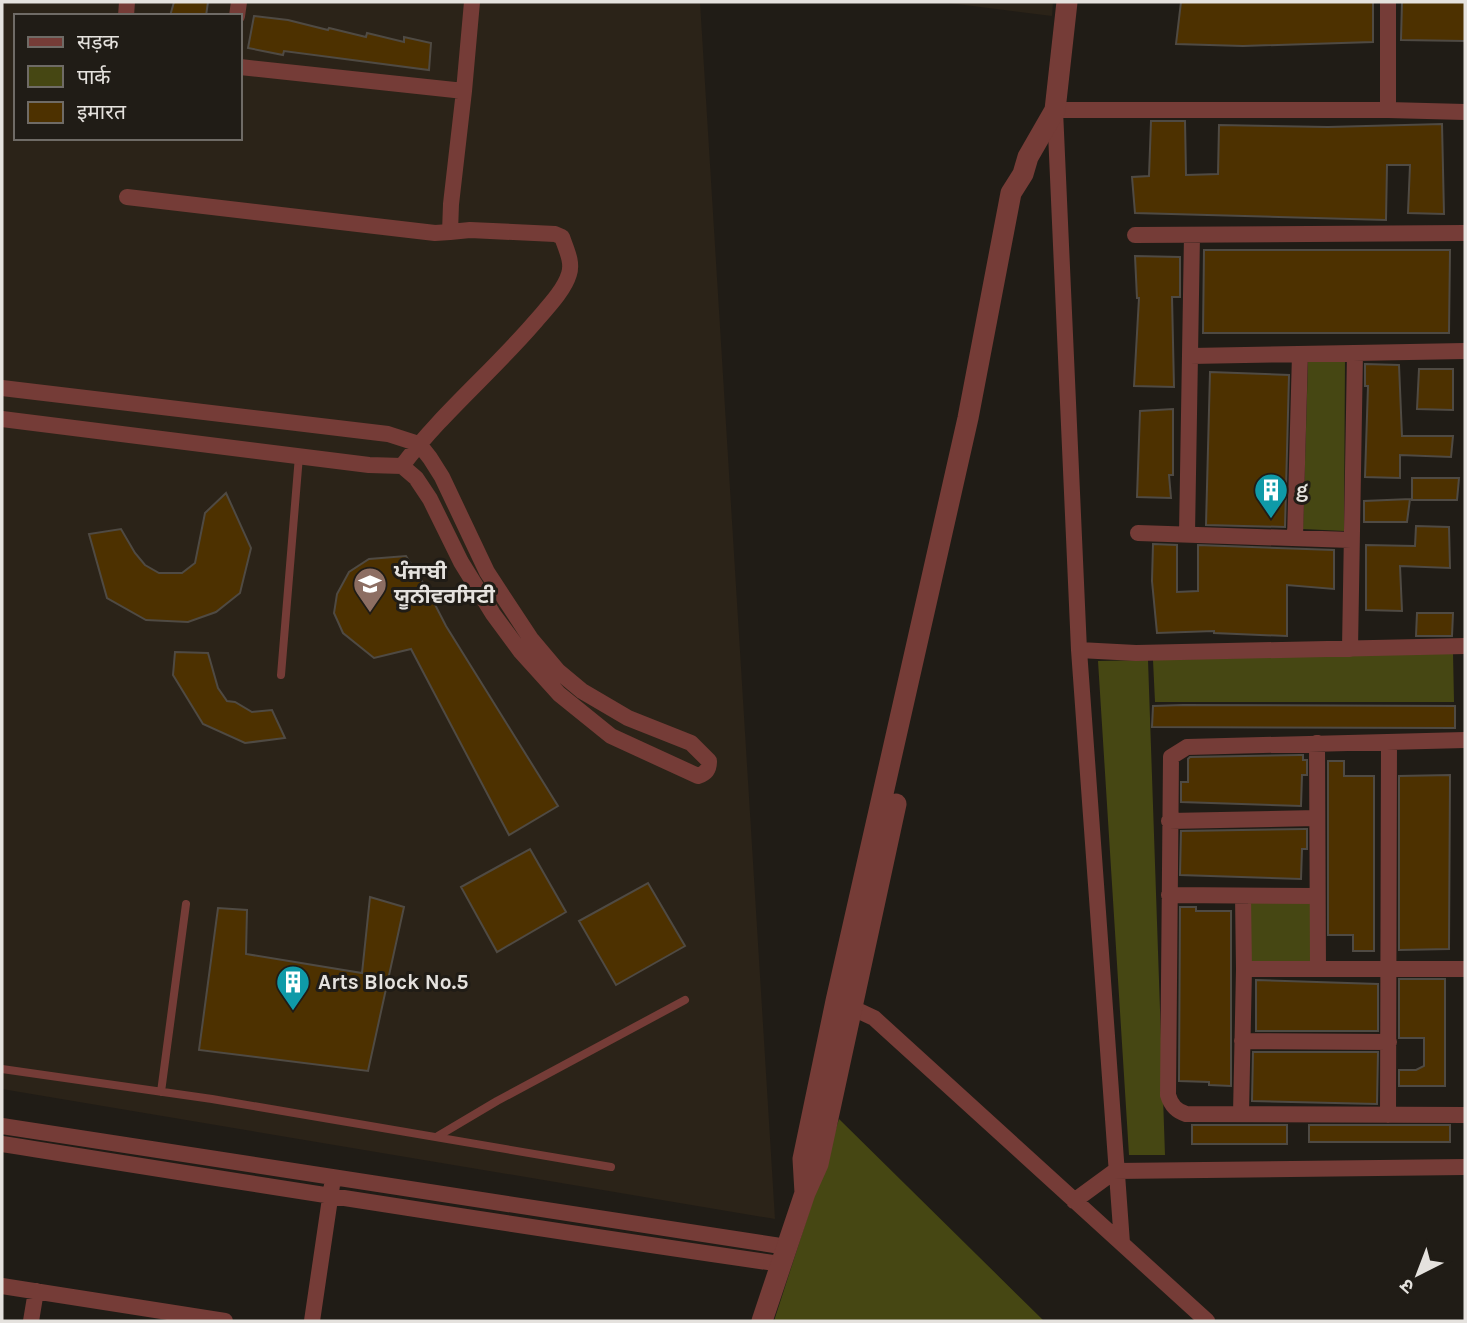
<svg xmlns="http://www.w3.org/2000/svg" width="1467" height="1323" font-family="Karla,'Noto Sans Devanagari','Noto Sans Gurmukhi',sans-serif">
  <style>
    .built { fill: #2b2318; fill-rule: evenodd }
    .green { fill: #464713 }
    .building { fill: #4d3100; stroke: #4f4a43; stroke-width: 2 }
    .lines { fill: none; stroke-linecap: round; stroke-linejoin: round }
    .service { stroke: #753c37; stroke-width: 8 }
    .minor { stroke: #753c37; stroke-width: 16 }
    .tertiary { stroke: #753c37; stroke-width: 21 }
    .labels { text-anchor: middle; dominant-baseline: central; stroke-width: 6; stroke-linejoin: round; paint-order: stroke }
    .poi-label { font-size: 21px; font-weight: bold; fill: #e5e2de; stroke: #201c16; text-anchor: start }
  </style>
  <rect width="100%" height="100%" fill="#201c16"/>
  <path class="built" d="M2,2H700L775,1219L2,1089ZM16,16H240V138H16Z
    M941,2H1053L1052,16Z"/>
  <path class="green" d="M1345,360L1344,531L1303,529L1308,361Z
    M1453,653L1454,702H1155L1153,660Z
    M1148,660L1165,1155H1129L1098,661Z
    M1312,900L1313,964L1249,963L1248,901Z
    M839,1119L1044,1321H774Z"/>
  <path class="building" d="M174,2H208L206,16H170Z
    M1181,2H1373V42L1243,46L1176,44Z
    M1402,2H1465V41L1401,40Z
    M254,16L288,20L328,30L329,28L366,37L367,33L404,42V37L431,43L429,70L284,51L283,55L248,48Z
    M1151,121H1185L1186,175L1218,174L1219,125L1328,127L1442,124L1444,214L1408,213L1410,165H1387L1386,220L1135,213L1132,177L1149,176Z
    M1204,250H1450L1449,333H1203Z
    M1135,256L1180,257V297H1172L1174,387L1134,386L1139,298H1137Z
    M1365,364L1399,365L1402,436H1453L1451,457L1400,455V478L1365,477L1368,386H1365Z
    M1419,369H1453V410L1417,409Z
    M1210,372L1289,375L1285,527L1206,525Z
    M1173,409V475H1169L1171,498L1137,497L1140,411Z
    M1412,478H1459L1457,500H1412Z
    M226,493L251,548L240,593L216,612L188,622L146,620L107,598L89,534L121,529L135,553L145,565L159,573H182L195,563L205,513Z
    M1410,499L1407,522H1364V501Z
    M1416,526L1449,527L1450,568L1400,566L1402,611L1366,610V545L1415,546Z
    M1153,544L1177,545V592L1198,591V545L1334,550V589L1287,585V636L1214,633V631L1157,633L1152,581Z
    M406,556L427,589L446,626L558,806L509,835L411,649L374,658L343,633L334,613L337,594L349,572L369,559Z
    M1417,613H1453L1452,636H1416Z
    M175,652L208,653L218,688L227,701L235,702L252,712L272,710L285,738L245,743L203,724L173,675Z
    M1183,705L1455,706V728L1152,727L1153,706Z
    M1300,755H1303V760H1307V775H1302L1301,806L1181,802V782H1188V759L1190,757Z
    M1328,761H1344V776H1374V951H1353V935H1328Z
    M1450,775L1449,949L1399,950V776Z
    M1305,829H1307V849H1302L1301,879L1180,875L1181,831Z
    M530,849L566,912L497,952L461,887Z
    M648,883L685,946L616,985L579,921Z
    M370,897L404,907L368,1071L199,1050L218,908L247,910L246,954L362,973Z
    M1180,907H1196V911H1231V1086L1209,1085V1082L1179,1081Z
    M1399,979H1445V1086H1399V1070H1416L1424,1066V1038H1399Z
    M1256,980L1378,984V1031H1256Z
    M1253,1052H1378L1377,1104L1252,1101Z
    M1192,1125H1287V1144H1192Z
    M1309,1125H1450V1142H1309Z"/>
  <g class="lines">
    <path class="service" d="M281,675L299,456
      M2,1069L212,1099L611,1167
      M161,1092L186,904
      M438,1136L497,1101L685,1000"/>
    <path class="minor" d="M1388,2V110
      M126,16L127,2
      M237,16L239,2
      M240,67L464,91L472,2
      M127,197L435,233L450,232
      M1135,235L1465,233
      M1190,356L1465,351
      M2,388L388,434L419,444L430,458L442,477L487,572L531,639L558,671L582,691L628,718L691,743L709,761C709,770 706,773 698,776L611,736L559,694L521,652L493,614L461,562L430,499L416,478L402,466L369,465L2,419
      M402,466C441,414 492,372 535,322C546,309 564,291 569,274C573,262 566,249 562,237L555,234L470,230L450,232L451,204L464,91
      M1138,533L1351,540
      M1187,534L1192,235
      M1295,538L1300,354
      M1350,649L1355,353
      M1079,650L1136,653L1465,646
      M1465,740L1187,747L1171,757L1168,1095C1171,1105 1176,1111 1186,1114L1465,1115
      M1317,743L1318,969
      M1169,821L1317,818
      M1169,895L1317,896
      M1243,896L1244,969
      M844,1004L874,1018L1207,1321
      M1242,1041L1389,1042
      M1241,1114L1244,969H1465
      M1388,1115L1389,742
      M2,1126L787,1247
      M2,1144C261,1185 521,1227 781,1264
      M1074,1201L1115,1171L1465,1167
      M1122,1243L1079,650L1055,110H1388L1465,112
      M2,1286L225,1321
      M31,1321L36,1291
      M312,1321L332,1185"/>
    <path class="tertiary" d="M805,1193L803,1159L836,1001L968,418L1011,193L1023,174L1028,157L1055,110L1067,2
      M762,1321L805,1193L818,1164L896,804"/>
  </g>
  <defs>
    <g id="building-pin" transform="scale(1.75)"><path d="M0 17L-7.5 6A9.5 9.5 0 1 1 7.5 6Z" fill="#0f9aa8" stroke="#201c16"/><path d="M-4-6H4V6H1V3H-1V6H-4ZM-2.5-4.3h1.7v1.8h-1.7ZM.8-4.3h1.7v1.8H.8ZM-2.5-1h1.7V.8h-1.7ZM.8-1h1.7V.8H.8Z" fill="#fff"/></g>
    <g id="university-pin" transform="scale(1.75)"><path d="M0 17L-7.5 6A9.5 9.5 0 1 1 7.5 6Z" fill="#8d6e63" stroke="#201c16"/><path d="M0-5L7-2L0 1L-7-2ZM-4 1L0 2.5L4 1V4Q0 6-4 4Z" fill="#fff"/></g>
  </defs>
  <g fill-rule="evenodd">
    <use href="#building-pin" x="1271" y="490"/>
    <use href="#university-pin" x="370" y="584"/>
    <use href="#building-pin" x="293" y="982"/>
  </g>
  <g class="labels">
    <g class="poi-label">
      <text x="1296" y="490">g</text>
      <text x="394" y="572">ਪੰਜਾਬੀ<tspan x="394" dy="24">ਯੂਨੀਵਰਸਿਟੀ</tspan></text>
      <text x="318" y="982">Arts Block No.5</text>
    </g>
  </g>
  <rect width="1467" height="1323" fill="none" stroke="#e5e2de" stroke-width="7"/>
  <rect x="14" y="14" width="228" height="126" fill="#201c16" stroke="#6f6b66" stroke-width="2"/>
  <rect x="28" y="37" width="35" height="10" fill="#753c37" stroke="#6f6b66" stroke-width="2"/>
  <text x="77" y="49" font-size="21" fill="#e5e2de">सड़क</text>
  <rect x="28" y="66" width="35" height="21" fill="#464713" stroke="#6f6b66" stroke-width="2"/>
  <text x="77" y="84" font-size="21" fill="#e5e2de">पार्क</text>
  <rect x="28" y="102" width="35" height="21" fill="#4d3100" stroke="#6f6b66" stroke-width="2"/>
  <text x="77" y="119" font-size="21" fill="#e5e2de">इमारत</text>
  <g transform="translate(1418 1274) rotate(222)" stroke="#201c16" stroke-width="5" paint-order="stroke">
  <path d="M0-5L12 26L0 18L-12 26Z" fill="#e5e2de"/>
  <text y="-10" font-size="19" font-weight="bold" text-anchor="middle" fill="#e5e2de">उ</text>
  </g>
</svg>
